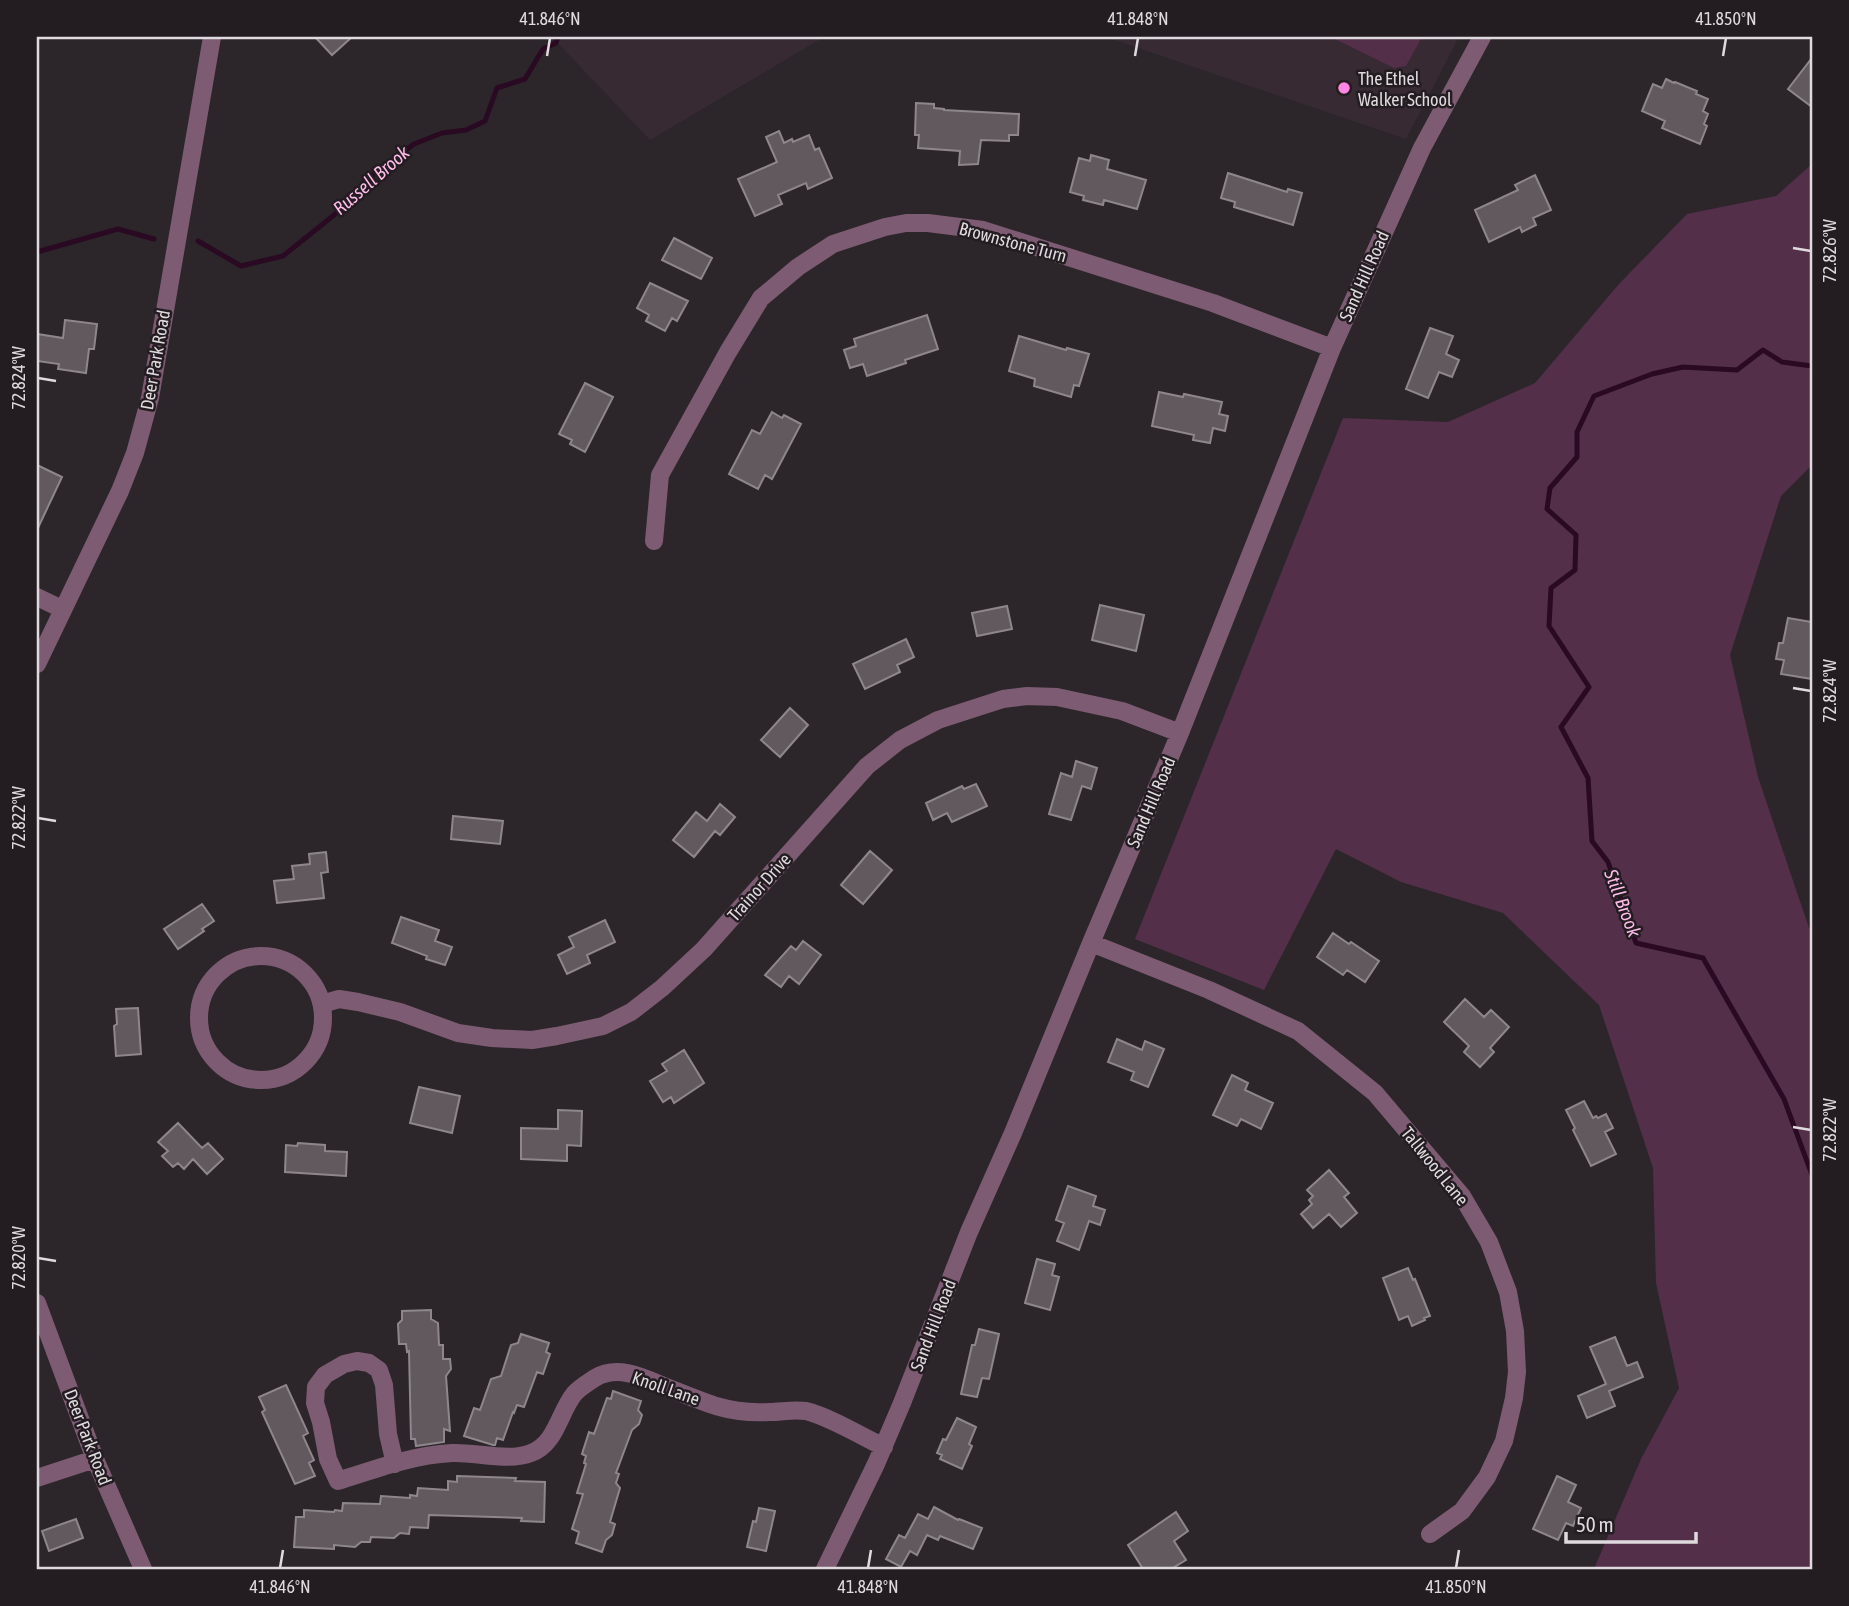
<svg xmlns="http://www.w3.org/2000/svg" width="1849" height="1606" font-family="'Asap Condensed',sans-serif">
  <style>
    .built { fill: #372a33 }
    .green { fill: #532f4a }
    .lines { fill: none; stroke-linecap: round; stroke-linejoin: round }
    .stream { stroke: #2a0923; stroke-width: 5 }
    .building { fill: #61595e; stroke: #8e868b; stroke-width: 2 }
    .street { stroke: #7d5b73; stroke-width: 18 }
    .ticks { fill: none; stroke: #dfdadd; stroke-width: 2.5 }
    .poi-dot { fill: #fe85e0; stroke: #231c21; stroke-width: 2.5 }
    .labels { text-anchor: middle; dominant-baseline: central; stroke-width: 5; stroke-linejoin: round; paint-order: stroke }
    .poi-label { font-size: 18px; fill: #dfdadd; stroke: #231c21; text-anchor: start }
    .street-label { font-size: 18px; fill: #dfdadd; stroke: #231c21 }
    .water-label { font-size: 19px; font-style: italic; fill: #febcea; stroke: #231c21 }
    .neatline { fill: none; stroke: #dfdadd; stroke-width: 2.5 }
    .ticks-label { font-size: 18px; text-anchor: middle; fill: #dfdadd }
  </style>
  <rect width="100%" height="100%" fill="#2c262a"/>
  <path class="built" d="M552,37H824L650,140Z
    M1106,37H1459L1406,139Z"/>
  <path class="green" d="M1331,37H1422L1406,66L1394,68Z
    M1812,164V465L1781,496L1730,655L1758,777L1809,928L1812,931V1569H1594L1641,1459L1679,1388L1656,1283L1653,1168L1599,1005L1503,913L1401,882L1336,849L1264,990L1135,939L1343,418L1448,422L1535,383L1619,284L1687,214L1776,196Z"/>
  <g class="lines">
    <path class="stream" d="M198,241L241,266L283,256L334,215L374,174L414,144L442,133L466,130L485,121L497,88L525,79L543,49L556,43L558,37
      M37,252L118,229L154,239
      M1812,366L1782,362L1763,350L1737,370L1683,367L1652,374L1594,396L1577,432V457L1550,488L1547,509L1576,535L1575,570L1551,588L1549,626L1589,687L1561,727L1588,778L1592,841L1608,862L1636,943L1703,958L1784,1099L1812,1175"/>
  </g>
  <path class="building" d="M315,37H352L332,55Z
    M1812,58V107L1788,89Z
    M1666,79L1674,83L1675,82L1697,91L1696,94L1708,99L1703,111L1708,114L1704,124L1707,126L1700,144L1662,128L1665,121L1642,111L1653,84L1662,88Z
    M916,103L934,104V108L944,109V110L1019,114L1018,135H1009V141L981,140L978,164L959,165L960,151L918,148L919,135H915Z
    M779,131L784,143L792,139L793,142L809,135L815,150L819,148L832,178L808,189L806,183L778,195L782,204L755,216L738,179L777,162L766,137Z
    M1091,155L1109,160L1107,169L1146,180L1137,209L1104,200L1103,205L1083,200L1084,196L1070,192L1079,158L1090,161Z
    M1228,173L1287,192L1288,189L1302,193L1293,225L1234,207L1235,202L1221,198Z
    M1535,175L1551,210L1533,218L1536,225L1522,232L1520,227L1489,242L1475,210L1518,190L1515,185Z
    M674,238L712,258L701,279L662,260Z
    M650,283L688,301L677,321L672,318L665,331L646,321L649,315L637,308Z
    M927,315L938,349L905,360L906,363L867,376L863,364L850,368L844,350L856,346L854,339Z
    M65,320L97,324L94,349H89L86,373L58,369L59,364L37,361V334L63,338Z
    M1430,328L1453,336L1446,354L1459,360L1452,377L1439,372L1428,398L1406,389Z
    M1019,336L1066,350L1067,348L1089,354L1079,386L1074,385L1071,397L1034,386L1035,379L1009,371Z
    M585,383L613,397L585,452L570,444L572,440L559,434Z
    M1159,392L1183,397L1184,394L1222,402L1219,414L1228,416L1225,431L1213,428L1210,443L1193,440L1194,435L1152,426Z
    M772,412L782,418L784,415L801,424L772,479L765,475L758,489L729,474L752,430L760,434Z
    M37,465L62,477L37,530Z
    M1100,605L1144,615L1136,651L1092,640Z
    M1007,606L1012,629L977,636L972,613Z
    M1788,618L1812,622V679L1781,674L1784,660L1776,659L1779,643H1783Z
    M906,639L914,657L897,665L900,672L865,689L853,664Z
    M790,708L808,725L780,757L761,740Z
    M1076,761L1097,768L1091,789L1082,786L1071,820L1049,814L1061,773L1072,777Z
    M976,784L987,806L952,822L947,813L933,820L926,803L962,786L964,789Z
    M720,804L735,817L720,835L715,831L694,857L673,840L696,812L707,821Z
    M453,816L503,821L500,844L451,839Z
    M870,851L892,870L863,904L841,885Z
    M326,852L328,872L321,873L324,898L277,903L274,881L294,879L292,866L310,864L309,854Z
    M202,904L214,921L202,929L204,931L178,949L164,929Z
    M401,917L439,930L435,941L452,947L445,965L426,959L427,956L392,943Z
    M605,920L615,942L587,955L590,963L567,974L558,955L574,947L569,937Z
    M1333,933L1349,944L1351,942L1379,961L1365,982L1347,970L1343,975L1317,957Z
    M803,941L821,955L799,984L789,976L781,987L765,975L791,946L796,950Z
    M1465,999L1484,1017L1491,1010L1509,1027L1490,1048L1494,1052L1480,1067L1464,1052L1469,1046L1444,1022Z
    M138,1008L141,1054L116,1056L114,1026L117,1024L116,1009Z
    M1117,1039L1142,1050L1145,1041L1164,1049L1148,1087L1131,1080L1134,1072L1108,1062Z
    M684,1050L704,1083L674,1103L671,1097L663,1102L650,1081L667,1071L662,1064Z
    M1232,1075L1248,1083L1245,1090L1273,1103L1261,1129L1241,1119L1237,1126L1213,1115Z
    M419,1087L460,1096L452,1133L410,1123Z
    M1584,1101L1593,1118L1596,1116L1598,1118L1606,1114L1613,1128L1605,1132L1616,1154L1591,1166L1573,1130L1575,1128L1566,1110Z
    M558,1110L582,1111L581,1146L567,1145V1161L521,1159V1128L558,1129Z
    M178,1123L202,1148L208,1143L223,1159L207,1174L193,1159L184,1169L178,1163L173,1167L162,1156L168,1151L158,1142Z
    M298,1143L325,1145V1151L347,1152L346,1176L285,1172L286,1145L297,1146Z
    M1329,1170L1349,1193L1344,1197L1357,1213L1341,1227L1329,1214L1313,1228L1301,1214L1312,1204L1309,1200L1313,1196L1307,1190Z
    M1068,1186L1096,1196L1093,1206L1105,1210L1100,1225L1089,1221L1079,1250L1057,1241L1064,1223L1056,1220Z
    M1037,1259L1055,1264L1052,1275L1059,1277L1050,1310L1025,1303Z
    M1408,1268L1413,1280L1415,1279L1430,1316L1424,1318L1425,1320L1412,1326L1408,1316L1399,1320L1383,1278Z
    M431,1310V1319L438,1323L439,1345H443V1359H450L451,1369L446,1376L450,1431L444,1429V1442L416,1446L415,1439H411L409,1351L407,1352L406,1344H399L398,1324L402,1320V1311Z
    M979,1329L999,1334L989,1379L982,1378L977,1397L961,1394L972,1345H975Z
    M521,1334L549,1343L546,1352L550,1354L543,1374L537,1372L524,1407L517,1405L514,1413L513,1412L503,1440L497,1438L495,1445H493L464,1436L474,1408L480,1410L491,1379L501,1376L511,1345L518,1343Z
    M1615,1337L1627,1366L1637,1362L1643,1377L1609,1391L1615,1406L1587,1418L1578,1396L1606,1384L1590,1347Z
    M286,1385L308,1433L303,1436L314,1460L309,1463L315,1476L295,1484L262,1412L265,1410L259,1397Z
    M613,1391L641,1401L638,1410L642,1415L639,1424L632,1430L616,1473L619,1474L616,1483L620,1488L610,1522L615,1524L612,1535L606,1540L602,1552L576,1543L579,1532L572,1529L583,1494L577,1493L586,1464L584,1463L586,1456L582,1454L589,1432L594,1434L607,1398L611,1399Z
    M957,1418L976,1427L969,1444L972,1446L962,1469L940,1459L942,1455L937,1453L943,1439L946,1440Z
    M457,1476L516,1478L515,1481L545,1482L544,1522L521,1521L522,1518L429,1515L428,1528L410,1527L409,1534L400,1533L394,1538L371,1537L370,1542H361L355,1547L334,1545V1549L294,1547L296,1517H304V1510L334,1512L335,1510L342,1511L343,1503L380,1504L381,1496L410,1498V1495L417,1496L418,1488L448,1490V1481L457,1482Z
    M1557,1476L1576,1485L1568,1502L1581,1508L1573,1526L1566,1523L1558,1540L1533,1529Z
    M934,1507L958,1520L959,1519L982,1528L973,1549L940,1536L938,1540L927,1535L917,1555L910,1551L901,1567L886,1559L899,1535L905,1538L918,1514L928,1519Z
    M759,1508L775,1511L766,1551L747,1547L753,1521L756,1522Z
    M1176,1512L1188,1531L1174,1541L1186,1560L1171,1569H1143L1128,1545Z
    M76,1519L83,1538L49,1551L42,1531Z"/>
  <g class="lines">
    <path class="street" d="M654,541L660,475L728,352L761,298L798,267L833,244L885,227L906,223H928L983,230L1213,303L1332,348
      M37,597L62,609
      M37,664L120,491L135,453L150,398L212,37
      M1091,943L1209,990L1298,1031L1375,1093L1462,1196L1489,1242L1508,1292L1515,1331L1517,1372L1514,1398L1504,1441L1487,1477L1462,1511L1430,1534
      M199 1018a62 62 0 1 1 124 0a62 62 0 1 1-124 0Z
      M322,1004L339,999L358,1002L400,1012L458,1033L492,1038L532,1040L557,1036L603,1026L631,1012L662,988L704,949L867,766L900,740L938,720L1003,699L1027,696L1057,697L1122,711L1180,733
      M37,1303L95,1459L143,1569
      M395,1464L388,1434L384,1385L379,1370L369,1363L357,1361L344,1364L325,1375L316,1387L315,1403L321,1422L328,1459L338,1481C375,1469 413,1455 452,1453C476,1452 509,1462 531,1453C556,1444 559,1413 574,1394C579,1388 589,1382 595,1378C620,1363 648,1380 671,1389C686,1395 701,1401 716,1406C733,1411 751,1413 769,1412C781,1412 794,1409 806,1411C830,1417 861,1436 884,1447
      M37,1478L95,1459
      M825,1569L876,1464L902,1403L969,1232L1013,1133L1091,943L1180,733L1332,348L1422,148L1482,37"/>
  </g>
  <path class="ticks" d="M547,56L550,38M1135,56L1138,38M1723,56L1726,38M1793,248L1811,251M38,378L56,381M1793,688L1811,691M38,818L56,821M1793,1127L1811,1130M38,1258L56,1261M280,1568L283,1550M868,1568L871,1550M1456,1568L1459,1550"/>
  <circle class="poi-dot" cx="1344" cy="88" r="7"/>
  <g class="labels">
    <g class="poi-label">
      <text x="1358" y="78">The Ethel<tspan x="1358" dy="21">Walker School</tspan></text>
    </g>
    <g class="street-label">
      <text transform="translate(1013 242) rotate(15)">Brownstone Turn</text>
      <text transform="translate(1364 276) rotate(-66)">Sand Hill Road</text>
      <text transform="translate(155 360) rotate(-80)">Deer Park Road</text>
      <text transform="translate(1151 802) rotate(-67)">Sand Hill Road</text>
      <text transform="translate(759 887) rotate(-48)">Trainor Drive</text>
      <text transform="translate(1435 1166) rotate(51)">Tallwood Lane</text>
      <text transform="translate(933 1325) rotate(-69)">Sand Hill Road</text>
      <text transform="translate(666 1388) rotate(19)">Knoll Lane</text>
      <text transform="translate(88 1437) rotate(69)">Deer Park Road</text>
    </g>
    <g class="water-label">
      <text transform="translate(371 180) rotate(-41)">Russell Brook</text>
      <text transform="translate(1623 903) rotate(69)">Still Brook</text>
    </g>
  </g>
  <rect width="1849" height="1606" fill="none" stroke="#231c21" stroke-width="77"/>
  <path d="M1566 1532v10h130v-10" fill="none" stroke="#dfdadd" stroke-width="3.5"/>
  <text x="1576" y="1532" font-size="21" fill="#dfdadd" stroke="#231c21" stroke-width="5" paint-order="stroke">50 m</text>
  <rect x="38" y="38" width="1773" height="1530" class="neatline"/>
  <g class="ticks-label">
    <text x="550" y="25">41.846°N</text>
    <text x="1138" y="25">41.848°N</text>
    <text x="1726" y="25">41.850°N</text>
    <text transform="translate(1830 251) rotate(-90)" y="6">72.826°W</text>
    <text transform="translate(19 378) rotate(-90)" y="6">72.824°W</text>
    <text transform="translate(1830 691) rotate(-90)" y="6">72.824°W</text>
    <text transform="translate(19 818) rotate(-90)" y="6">72.822°W</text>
    <text transform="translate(1830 1130) rotate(-90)" y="6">72.822°W</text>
    <text transform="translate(19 1258) rotate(-90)" y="6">72.820°W</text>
    <text x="280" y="1593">41.846°N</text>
    <text x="868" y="1593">41.848°N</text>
    <text x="1456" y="1593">41.850°N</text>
  </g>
</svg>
